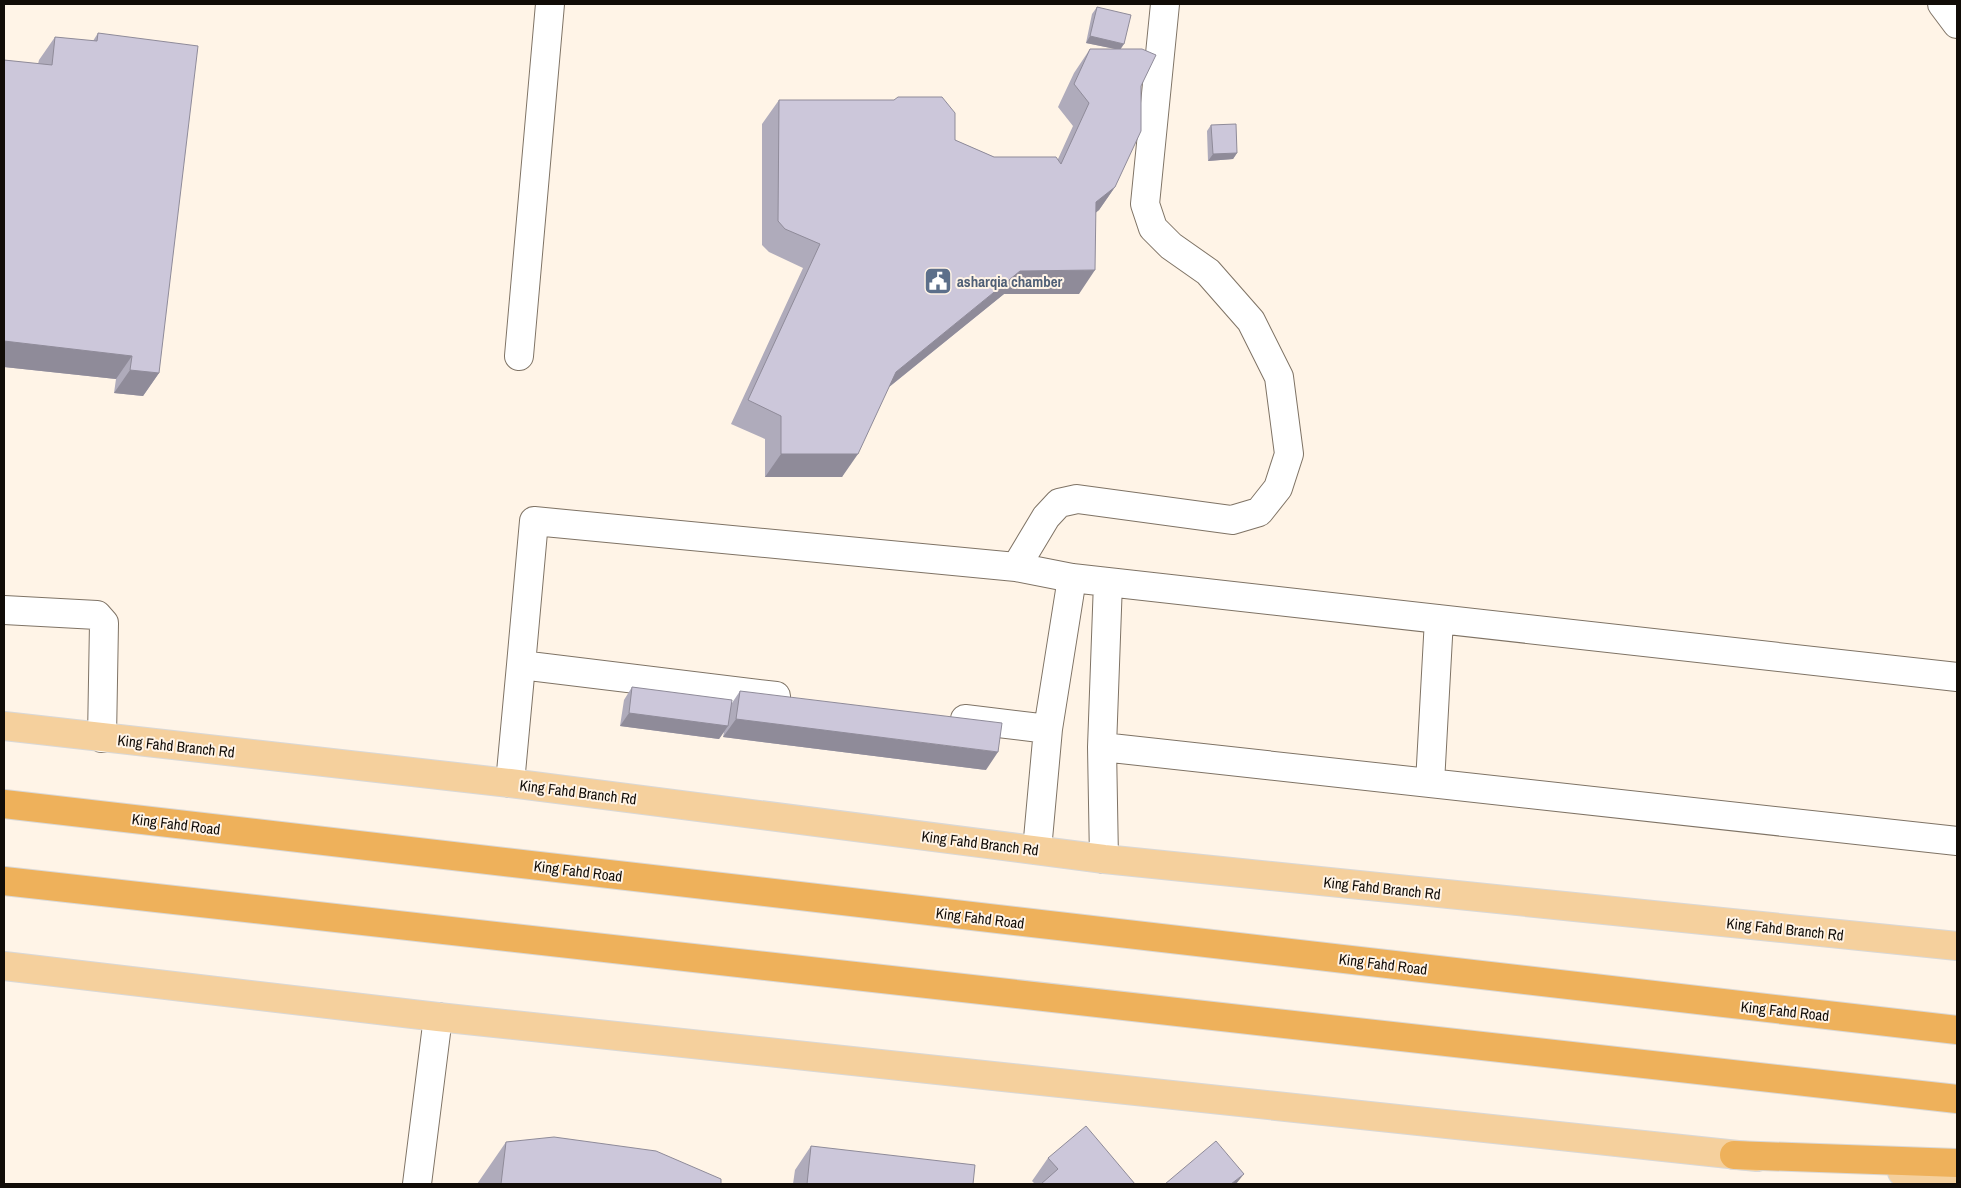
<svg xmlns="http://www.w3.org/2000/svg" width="1961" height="1188" font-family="'Archivo Narrow',sans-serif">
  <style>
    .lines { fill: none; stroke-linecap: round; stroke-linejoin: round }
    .minor-casing { stroke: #7f7365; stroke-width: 30 }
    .major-casing { stroke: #d9d8d7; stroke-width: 30 }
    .highway-casing { stroke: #d9d8d7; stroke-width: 30 }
    .minor { stroke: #fff; stroke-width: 28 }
    .major { stroke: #f5d09d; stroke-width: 28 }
    .highway { stroke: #eeb15b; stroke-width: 28 }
    .wall { fill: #afabbb }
    .shaded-wall { fill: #8f8b99 }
    .building { fill: #ccc7da; stroke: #8f8b99 }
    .labels { text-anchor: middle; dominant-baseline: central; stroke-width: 4; stroke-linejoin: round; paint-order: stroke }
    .service-label { font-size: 15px; font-weight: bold; fill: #4e5e75; stroke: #fff4e7; text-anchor: start }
    .street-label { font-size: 15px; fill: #110c07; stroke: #fff4e7 }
  </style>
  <rect width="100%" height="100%" fill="#fff4e7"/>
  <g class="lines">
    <g class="minor-casing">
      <path id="minor" d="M1942,4L1957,24
        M519,356L550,4
        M1016,567L1046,517L1059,503L1077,499L1232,520L1259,512L1278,488L1289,454L1279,377L1251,321L1208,272L1171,246L1153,228L1145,204L1165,4
        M4,610L97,615L104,623L102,738
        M776,696L521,665L534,521L1016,567L1072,578L1957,677
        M965,719L1048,729L1037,850
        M1048,729L1072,578
        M1102,747L1957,841
        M510,783L521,665
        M1430,783L1439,619
        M1104,859L1102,747L1108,582
        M417,1184L438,1017"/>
    </g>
    <g class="major-casing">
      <path id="major" d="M4,726L510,783L1104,859L1957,946
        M4,966L438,1017L1757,1157
        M1902,1172L1957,1178"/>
    </g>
    <g class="highway-casing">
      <path id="highway" d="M4,804L1957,1030
        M4,881L1957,1099
        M1734,1155L1957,1163"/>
    </g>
    <use href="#minor" class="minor"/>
    <use href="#major" class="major"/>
    <use href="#highway" class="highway"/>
  </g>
  <path class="wall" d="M1097,7L1141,86L1115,187L1099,210L1096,212L1079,294H1004L888,388L842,477H765V439L731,424L803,268L769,252L762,245V124L779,100L955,140L994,157L1058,159L1073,126L1058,107L1074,73L1090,49H1116L1086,43L1092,14Z
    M98,33L159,373L143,396L114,393L116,379L4,367V60L38,64L39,60L55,37L93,41Z
    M1211,125L1237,153L1233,159L1208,161L1207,131Z
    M632,687L732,703L740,691L986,770L723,737L724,732L719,739L620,726L624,700Z
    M506,1142L721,1184H477Z
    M811,1146L973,1184H793L795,1170Z
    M1048,1158L1135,1184H1035L1032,1181Z"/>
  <path class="shaded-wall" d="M1090,36L1124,44L1120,50L1086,43Z
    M1237,153L1233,159L1208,161L1213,154Z
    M1115,187L1099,210L1080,226L1096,202Z
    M1095,270L1079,294H1004L879,395L896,372L1020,271Z
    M4,341L132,356L116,379L4,367Z
    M130,370L159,373L143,396L114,393Z
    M781,454H858L842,477H765Z
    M629,713L728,726L719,739L620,726Z
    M736,719L998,752L986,770L723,737Z
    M1244,1174L1236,1184H1231Z"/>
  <path class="building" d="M1097,7L1131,15L1124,44L1090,36Z
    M98,33L198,46L159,373L130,370L132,356L4,341V60L52,65L55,37L97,41Z
    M1090,49H1142L1156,55L1141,86V131L1115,187L1096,202L1095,270L1020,271L896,372L858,454H781V416L748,400L820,244L785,229L778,221L779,100H894L898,97H942L955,113V140L994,157H1056L1061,164L1089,103L1074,84Z
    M1236,124L1237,153L1213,154L1211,125Z
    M632,687L732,700L728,726L629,713Z
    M740,691L1002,723L998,752L736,719Z
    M1086,1126L1135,1184H1041L1058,1169L1048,1158Z
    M554,1137L656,1151L721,1179V1184H501L506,1142Z
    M1216,1141L1244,1174L1231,1184H1165Z
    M811,1146L975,1165L973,1184H807Z"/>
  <defs>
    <g id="civic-square" transform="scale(1.4375)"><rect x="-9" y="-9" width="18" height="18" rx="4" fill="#5c6f8a" stroke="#fff4e7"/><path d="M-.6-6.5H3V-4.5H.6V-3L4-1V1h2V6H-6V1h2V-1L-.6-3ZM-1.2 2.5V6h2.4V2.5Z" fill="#fff"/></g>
  </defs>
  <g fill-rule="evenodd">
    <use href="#civic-square" x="938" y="281"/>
  </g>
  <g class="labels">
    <g class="service-label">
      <text x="957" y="281">asharqia chamber</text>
    </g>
    <g class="street-label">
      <text transform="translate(176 746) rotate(6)">King Fahd Branch Rd</text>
      <text transform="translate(578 792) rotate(7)">King Fahd Branch Rd</text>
      <text transform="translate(176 824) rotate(7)">King Fahd Road</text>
      <text transform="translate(980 843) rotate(7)">King Fahd Branch Rd</text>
      <text transform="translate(578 871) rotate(7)">King Fahd Road</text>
      <text transform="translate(1382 888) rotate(6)">King Fahd Branch Rd</text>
      <text transform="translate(980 918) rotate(7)">King Fahd Road</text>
      <text transform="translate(1785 929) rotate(6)">King Fahd Branch Rd</text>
      <text transform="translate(1383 964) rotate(7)">King Fahd Road</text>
      <text transform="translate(1785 1011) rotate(6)">King Fahd Road</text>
    </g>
  </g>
  <rect width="1961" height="1188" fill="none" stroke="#110c07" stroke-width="10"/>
</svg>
